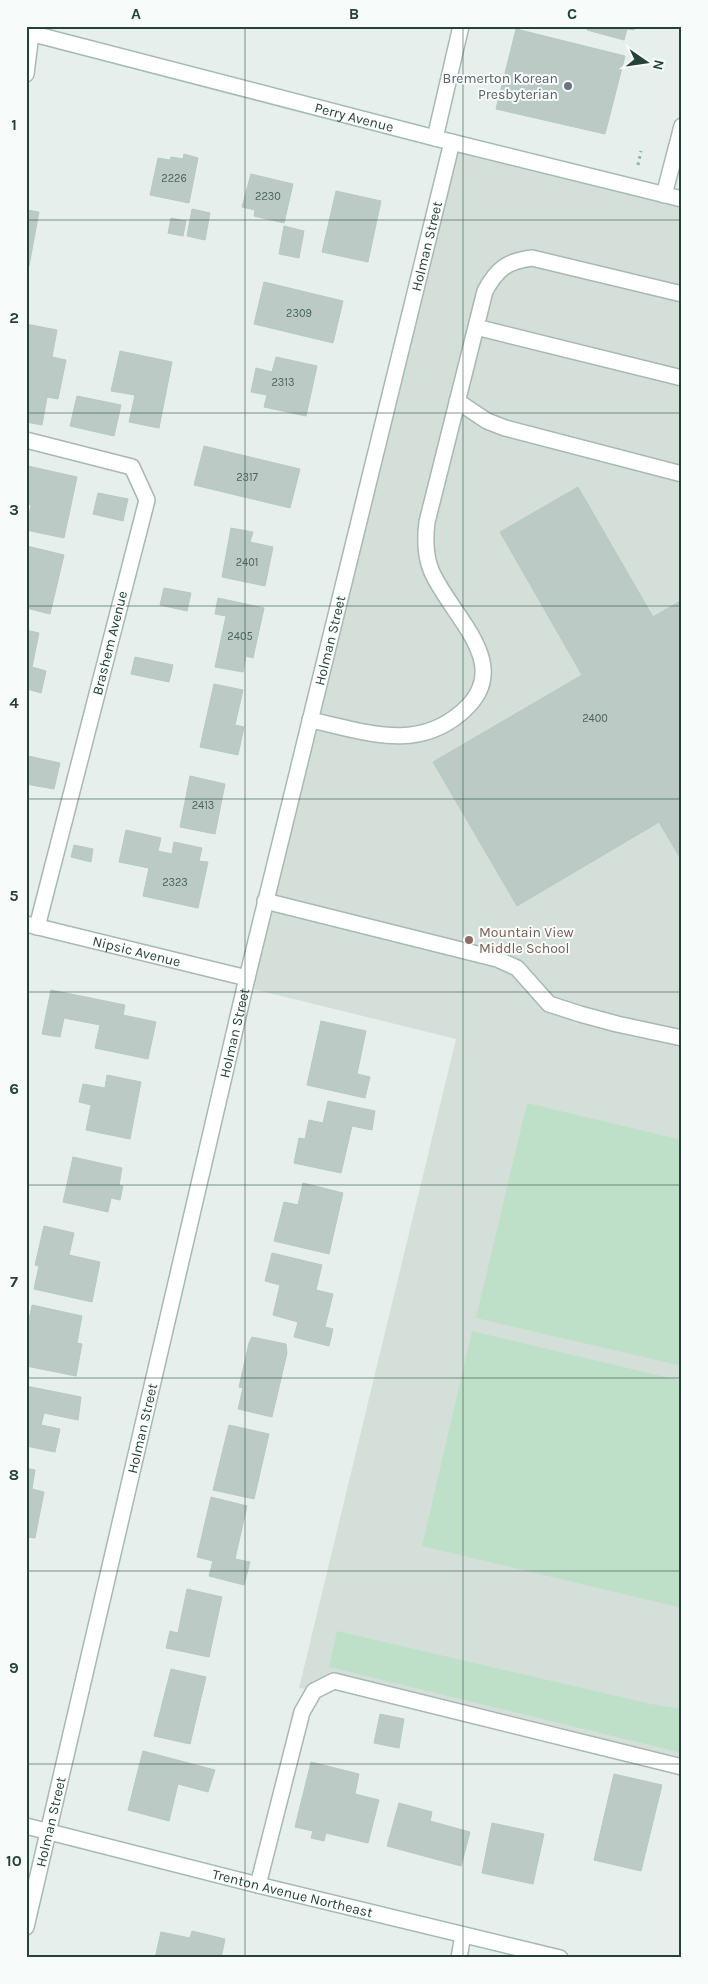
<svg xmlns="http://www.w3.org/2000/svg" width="708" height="1984" font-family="Karla,sans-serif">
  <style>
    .built { fill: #d4dfda }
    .green { fill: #bfe0c8 }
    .building { fill: #bbcac4; stroke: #b8c9c2 }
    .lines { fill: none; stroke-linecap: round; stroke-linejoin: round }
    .service-casing { stroke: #a8b8b2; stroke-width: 18 }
    .minor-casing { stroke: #a8b8b2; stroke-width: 18 }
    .secondary-casing { stroke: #a4bbb3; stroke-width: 18 }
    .path { stroke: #86b3a5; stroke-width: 3; stroke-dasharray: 2.5 4; stroke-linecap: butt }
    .service { stroke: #fff; stroke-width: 15 }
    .minor { stroke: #fff; stroke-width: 15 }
    .secondary { stroke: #fff; stroke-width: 15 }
    .grid { fill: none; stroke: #24423a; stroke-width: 1; stroke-opacity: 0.55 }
    .worship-dot { fill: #6b7280; stroke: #f7fbf9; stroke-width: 2 }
    .education-dot { fill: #8d6e63; stroke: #f7fbf9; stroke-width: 2 }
    .labels { text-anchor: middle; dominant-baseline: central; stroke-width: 4; stroke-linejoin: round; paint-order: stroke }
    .number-label { font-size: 11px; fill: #4a645c }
    .worship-label { font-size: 14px; fill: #5b616d; stroke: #f7fbf9; text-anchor: end }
    .street-label { font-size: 14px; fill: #24423a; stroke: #f7fbf9 }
    .education-label { font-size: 14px; fill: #785e54; stroke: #f7fbf9; text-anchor: start }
    .neatline { fill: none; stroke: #24423a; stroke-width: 2 }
    .grid-label { font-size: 16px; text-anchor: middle; font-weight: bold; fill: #24423a }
  </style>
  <rect width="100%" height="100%" fill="#e6efeb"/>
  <path class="built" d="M452,142L682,199V1767L334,1681L314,1691L299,1688L456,1039L245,987Z"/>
  <path class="green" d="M527,1103L682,1140V1366L476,1318Z
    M472,1331L682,1381V1608L422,1546Z
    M337,1631L651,1704L682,1709V1753L329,1667Z"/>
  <path class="building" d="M588,26H635L634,30L627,29L624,40L587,30Z
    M516,29L625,56L605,134L496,109Z
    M184,154L198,158L189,203L150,195L158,158L170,160L171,157L183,159Z
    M251,174L293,184L284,223L254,216L255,210L242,207Z
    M336,191L381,201L368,262L322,252Z
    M192,209L210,213L205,240L187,236Z
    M26,210L39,212L29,266L26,265Z
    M171,218L186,221L183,236L168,233Z
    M284,226L304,231L299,258L279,254Z
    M264,282L343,301L333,343L254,324Z
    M26,324L57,330L52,357L66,360L58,399L47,397L42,425L26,422Z
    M120,351L172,362L159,428L129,422L135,395L111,391Z
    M276,357L317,366L306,416L264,407L267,395L251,392L256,368L272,372Z
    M77,396L121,405L114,436L70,426Z
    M204,446L300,469L290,508L194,485Z
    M28,466L77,477L64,538L26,530L31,505L26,503V476Z
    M578,487L653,617L682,600V861L659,822L517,906L433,762L582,675L500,532Z
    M98,493L128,499L123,521L93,514Z
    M231,528L253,532L250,542L273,547L265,586L222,577Z
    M27,546L64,555L50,614L26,608Z
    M164,588L191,593L187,611L160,605Z
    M218,598L264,608L253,658L246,656L243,672L215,667L226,616L215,614Z
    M26,630L39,633L32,667L46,671L41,693L27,689L26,692Z
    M135,657L173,665L169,682L131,674Z
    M214,684L243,690L235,725L244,727L238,755L200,747Z
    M28,756L60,763L54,789L26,784Z
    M190,776L225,784L215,834L180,827Z
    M126,830L161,838L158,851L172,854L174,842L202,848L199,861L208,862L198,908L143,896L149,868L119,862Z
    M74,845L93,849L91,862L71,857Z
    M51,990L125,1005L123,1015L156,1022L148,1059L95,1048L100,1025L64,1018L60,1037L42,1034Z
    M321,1021L366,1031L357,1074L370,1077L365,1098L307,1085Z
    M107,1075L141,1082L130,1139L86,1130L91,1105L79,1102L83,1084L105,1088Z
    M328,1101L375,1111L372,1130L352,1126L341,1173L294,1163L299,1138L305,1139L309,1120L323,1123Z
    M73,1157L122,1168L119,1185L123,1186L120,1200L111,1198L108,1212L63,1202Z
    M303,1183L343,1193L329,1254L274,1241L284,1202L298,1205Z
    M44,1226L74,1233L69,1255L100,1262L92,1302L34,1289L39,1266L35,1265Z
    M272,1253L322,1265L316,1290L333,1294L325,1327L333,1329L329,1346L294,1337L298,1322L273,1315L280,1285L265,1281Z
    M32,1305L82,1316L77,1343L82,1344L76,1376L26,1366V1335Z
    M252,1337L286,1344L287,1353L272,1417L238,1409L243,1388L239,1387L249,1343Z
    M26,1386L81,1397L78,1420L44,1413L41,1425L60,1429L55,1452L26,1446Z
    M229,1425L269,1434L254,1499L213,1490Z
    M26,1468L35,1470L32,1489L44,1492L35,1538L26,1537Z
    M211,1497L247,1506L235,1559L250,1562L244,1585L209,1576L213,1561L197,1557Z
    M187,1589L222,1597L209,1657L166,1648L170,1631L178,1633Z
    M171,1669L206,1677L190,1744L154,1736Z
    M380,1714L404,1719L399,1748L374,1743Z
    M143,1751L215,1770L208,1792L178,1784L169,1821L128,1810Z
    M311,1762L359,1774L355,1794L379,1800L368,1843L326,1833L324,1841L311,1838L313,1831L295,1827Z
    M614,1774L662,1785L641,1871L594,1860Z
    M399,1803L432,1812L430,1821L470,1832L461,1866L387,1846Z
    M492,1823L544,1834L533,1884L482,1873Z
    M192,1931L225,1939L221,1958H155L161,1932L190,1938Z"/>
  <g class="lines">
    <g class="service-casing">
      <path id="service" d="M26,74L32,26
        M435,138L461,26
        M476,327L682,378
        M457,401L487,421L505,428L682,474
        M310,720C364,731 415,753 462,712C517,665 450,616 431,570C425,555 425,538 427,522L485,291C497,269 507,261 532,258L682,294
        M265,901L497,959L517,968L549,1004L580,1014L617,1024L682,1038
        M258,1885L302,1712L314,1691L334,1681L682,1767"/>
    </g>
    <g class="minor-casing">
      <g id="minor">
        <path d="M664,195L682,126"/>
        <path d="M26,440L132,467L147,500L37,927"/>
        <path id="s1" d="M26,924L247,978"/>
        <path id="s2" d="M26,1927L247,978L452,142"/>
        <path d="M459,1958L463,1935"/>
      </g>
    </g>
    <g class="secondary-casing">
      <g id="secondary">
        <path id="s3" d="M26,32L435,138L682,199"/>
        <path id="s4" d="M26,1826L258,1885L560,1958"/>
      </g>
    </g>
    <path class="path" d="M638,165L641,151"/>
    <use href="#service" class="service"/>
    <use href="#minor" class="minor"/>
    <use href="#secondary" class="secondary"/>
  </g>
  <path class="grid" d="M245,26V1958M463,26V1958M26,220H682M26,413H682M26,606H682M26,799H682M26,992H682M26,1185H682M26,1378H682M26,1571H682M26,1764H682"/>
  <circle class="worship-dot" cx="568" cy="86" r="5"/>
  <circle class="education-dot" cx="469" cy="940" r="5"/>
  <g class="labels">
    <g class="number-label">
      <text x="174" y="178">2226</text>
      <text x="268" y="196">2230</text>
      <text x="299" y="313">2309</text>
      <text x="283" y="382">2313</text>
      <text x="247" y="477">2317</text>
      <text x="247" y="562">2401</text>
      <text x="240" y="636">2405</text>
      <text x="595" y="718">2400</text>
      <text x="203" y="805">2413</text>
      <text x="175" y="882">2323</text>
    </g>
    <g class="worship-label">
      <text x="558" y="78">Bremerton Korean<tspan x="558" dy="16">Presbyterian</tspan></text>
    </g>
    <g class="street-label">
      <text stroke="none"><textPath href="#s3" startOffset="339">Perry Avenue</textPath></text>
      <text stroke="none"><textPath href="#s2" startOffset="1728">Holman Street</textPath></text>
      <text stroke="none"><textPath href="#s2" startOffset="1322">Holman Street</textPath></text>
      <text transform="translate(110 643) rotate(-76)">Brashem Avenue</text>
      <text stroke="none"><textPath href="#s1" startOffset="114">Nipsic Avenue</textPath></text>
      <text stroke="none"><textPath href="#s2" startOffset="918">Holman Street</textPath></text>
      <text stroke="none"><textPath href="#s2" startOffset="512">Holman Street</textPath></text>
      <text stroke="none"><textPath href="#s2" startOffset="108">Holman Street</textPath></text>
      <text stroke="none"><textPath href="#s4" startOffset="275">Trenton Avenue Northeast</textPath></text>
    </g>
    <g class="education-label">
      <text x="479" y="932">Mountain View<tspan x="479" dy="16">Middle School</tspan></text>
    </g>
  </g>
  <rect width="708" height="1984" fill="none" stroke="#f7fbf9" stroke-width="55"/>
  <g transform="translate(646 62) rotate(103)" stroke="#f7fbf9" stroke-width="4" paint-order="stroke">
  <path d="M0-4L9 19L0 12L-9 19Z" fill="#24423a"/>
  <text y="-8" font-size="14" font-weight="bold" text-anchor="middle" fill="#24423a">N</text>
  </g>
  <rect x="28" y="28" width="652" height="1928" class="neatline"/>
  <g class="grid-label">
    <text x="136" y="19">A</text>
    <text x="354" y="19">B</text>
    <text x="572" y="19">C</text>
    <text x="14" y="130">1</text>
    <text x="14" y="323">2</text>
    <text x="14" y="515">3</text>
    <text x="14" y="708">4</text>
    <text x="14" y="901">5</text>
    <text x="14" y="1094">6</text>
    <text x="14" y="1287">7</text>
    <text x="14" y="1480">8</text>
    <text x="14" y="1673">9</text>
    <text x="14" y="1866">10</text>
  </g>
</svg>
